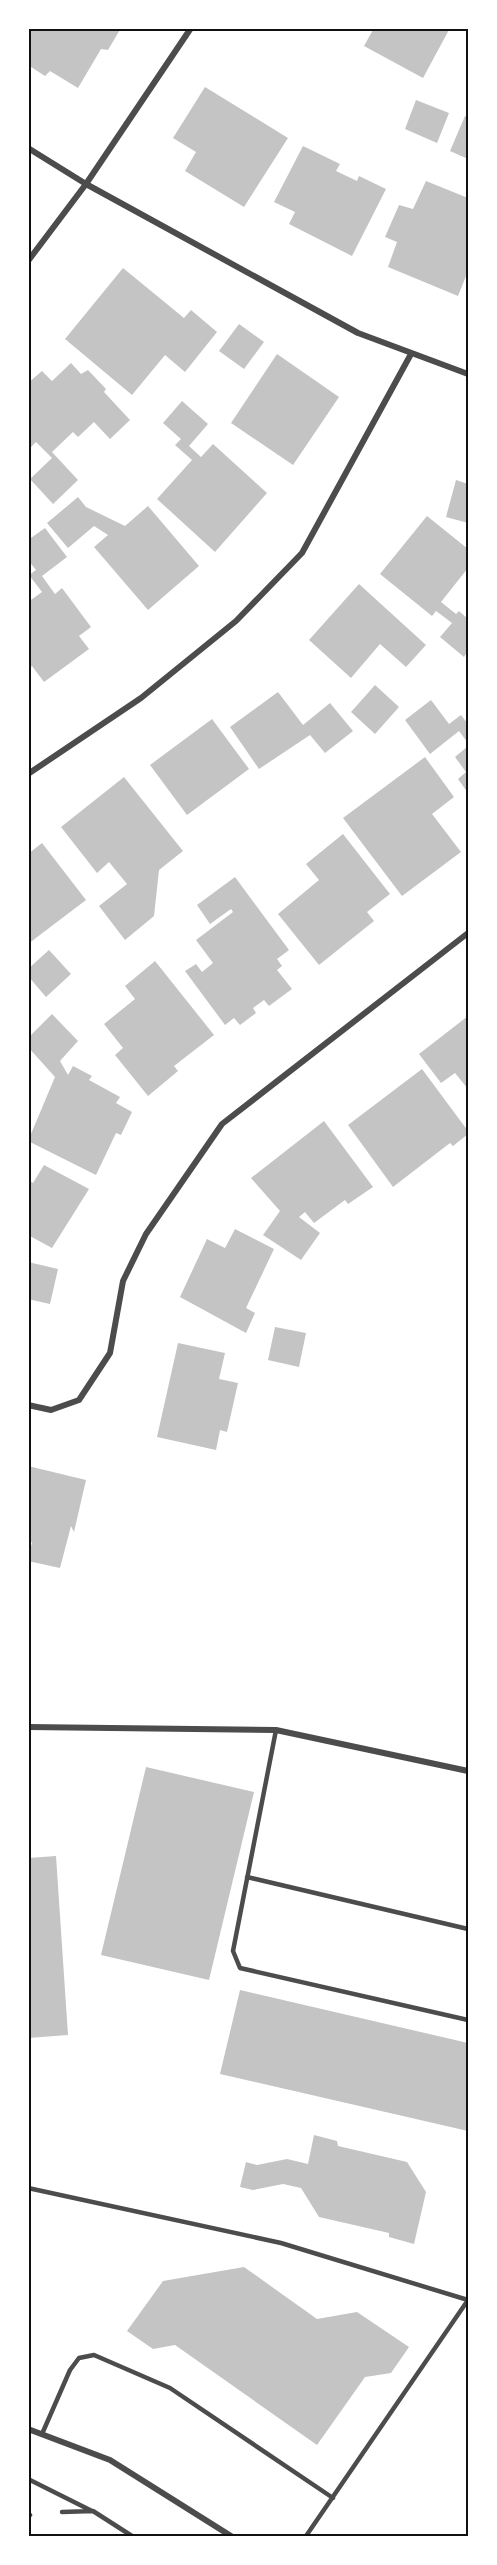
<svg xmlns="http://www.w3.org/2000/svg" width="497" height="2565" font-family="'IBM Plex Sans',sans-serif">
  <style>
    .building { fill: #c4c4c4 }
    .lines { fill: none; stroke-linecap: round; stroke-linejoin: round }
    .service { stroke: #4c4c4c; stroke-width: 4.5 }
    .minor { stroke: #4c4c4c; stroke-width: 6 }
    .neatline { fill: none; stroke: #111; stroke-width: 2 }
  </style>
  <rect width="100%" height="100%" fill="#fff"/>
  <path class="building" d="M28,28H121L108,50L101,49L78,88L50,71L45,76L28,65Z
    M374,28H450L423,78L364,46Z
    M205,87L288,138L244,207L185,171L196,152L173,138Z
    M416,100L449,113L437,143L405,129Z
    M465,116L468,117V159L450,151Z
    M303,146L340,164L336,171L357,181L359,176L386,189L352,256L289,224L295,212L274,202Z
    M426,181L468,198V271L458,296L388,267L397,242L385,237L399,205L413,209Z
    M123,268L184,318L191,310L217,332L185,372L165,355L132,395L65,339Z
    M239,324L264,342L244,369L219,351Z
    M277,354L339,397L293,465L231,423Z
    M71,363L81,374L88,370L106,389L104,392L130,420L110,439L94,422L78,437L73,432L52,452L78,480L53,504L30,479L52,458L36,442L30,448L28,447V383L42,371L52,381Z
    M182,401L208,424L189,446L201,457L213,444L267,493L215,552L157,499L192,460L175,445L181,439L163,423Z
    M456,480L468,484V523L446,517Z
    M78,497L86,507L125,526L148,506L199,566L148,610L94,547L108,535L94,526L68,548L47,523Z
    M427,516L468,549V568L441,602L456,614L459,611L468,619V651L464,657L440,637L452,623L436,611L432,616L380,574Z
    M45,528L67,557L42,576L55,594L62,588L91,627L79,636L89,649L44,682L32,666L28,669V602L42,592L29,575L36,570L28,560V540Z
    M359,584L426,645L406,667L380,644L351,678L309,640Z
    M375,685L399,707L375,734L351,712Z
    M278,692L303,725L330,703L353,731L325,753L310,735L259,769L230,727Z
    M431,700L449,724L461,715L468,724V743L459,731L430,754L405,720Z
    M212,719L249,769L187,815L150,765Z
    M468,746V793L458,779L466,772L455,757Z
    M425,757L454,797L432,814L461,852L402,896L343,818Z
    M124,777L183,851L159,870L154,916L125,940L99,906L127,884L109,862L97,873L61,827Z
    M343,834L390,894L367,912L374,921L319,965L278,914L319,880L306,864Z
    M42,843L86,900L28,944V854Z
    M235,877L289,950L277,959L282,966L277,970L292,989L269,1006L264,1000L253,1008L256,1013L240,1025L234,1018L225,1025L185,971L196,964L202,972L213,963L196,940L233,912L231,909L210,924L197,905Z
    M49,950L71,974L46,997L28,976V969Z
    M155,961L214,1035L174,1066L178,1071L148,1096L115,1055L123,1048L104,1024L135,999L125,986Z
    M52,1014L78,1041L60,1061L68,1075L73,1066L92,1076L89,1080L120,1097L116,1103L132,1112L121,1135L116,1133L96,1175L28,1141L55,1077L28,1047V1038Z
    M468,1016V1089L455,1073L441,1083L419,1054Z
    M422,1069L468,1131V1134L453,1146L450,1143L393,1187L348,1125Z
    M324,1121L373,1187L348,1204L345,1200L314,1223L305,1212L299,1217L320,1233L301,1260L263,1235L280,1211L251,1178Z
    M44,1165L89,1189L52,1248L28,1235V1180L33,1183Z
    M235,1229L274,1249L246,1308L255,1313L246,1333L180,1297L207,1239L225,1248Z
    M28,1262L58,1269L50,1304L28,1299Z
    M275,1327L306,1333L299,1367L268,1360Z
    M178,1343L225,1353L219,1379L238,1383L227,1432L220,1430L216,1450L157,1437Z
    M28,1466L86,1480L74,1532L71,1526L60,1568L28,1561L32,1542L28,1541Z
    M146,1767L254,1792L209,1980L101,1955Z
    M56,1856L68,2035L28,2038V1858Z
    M240,1990L468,2043V2131L220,2074Z
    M314,2135L337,2141L338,2146L407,2162L426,2192L414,2244L389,2237V2233L319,2217L301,2188L283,2184L253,2190L240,2187L246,2162L257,2165L287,2159L308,2164Z
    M244,2267L317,2319L357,2312L409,2347L391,2373L365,2377L317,2445L175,2345L153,2349L127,2331L163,2281Z"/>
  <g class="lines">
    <path class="service" d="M276,1730L233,1951L240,1968L468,2020
      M247,1877L468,1929
      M28,2188L281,2243L468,2300
      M42,2434L70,2370L79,2358L94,2355L170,2388L333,2498
      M28,2479L90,2510
      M62,2512L93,2511L132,2536
      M28,2516L30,2515
      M306,2536L468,2300"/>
    <path class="minor" d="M28,148L86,184L358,333L468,374
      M28,261L86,184L191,28
      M28,774L141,698L236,621L302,553L411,354
      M28,1405L51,1410L79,1400L110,1353L123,1281L146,1234L222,1124L468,933
      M28,1727L276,1730L468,1771
      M28,2429L110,2460L231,2536"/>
  </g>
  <rect width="497" height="2565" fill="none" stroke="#ffffff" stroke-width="60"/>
  <rect x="30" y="30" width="437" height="2505" class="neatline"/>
</svg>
